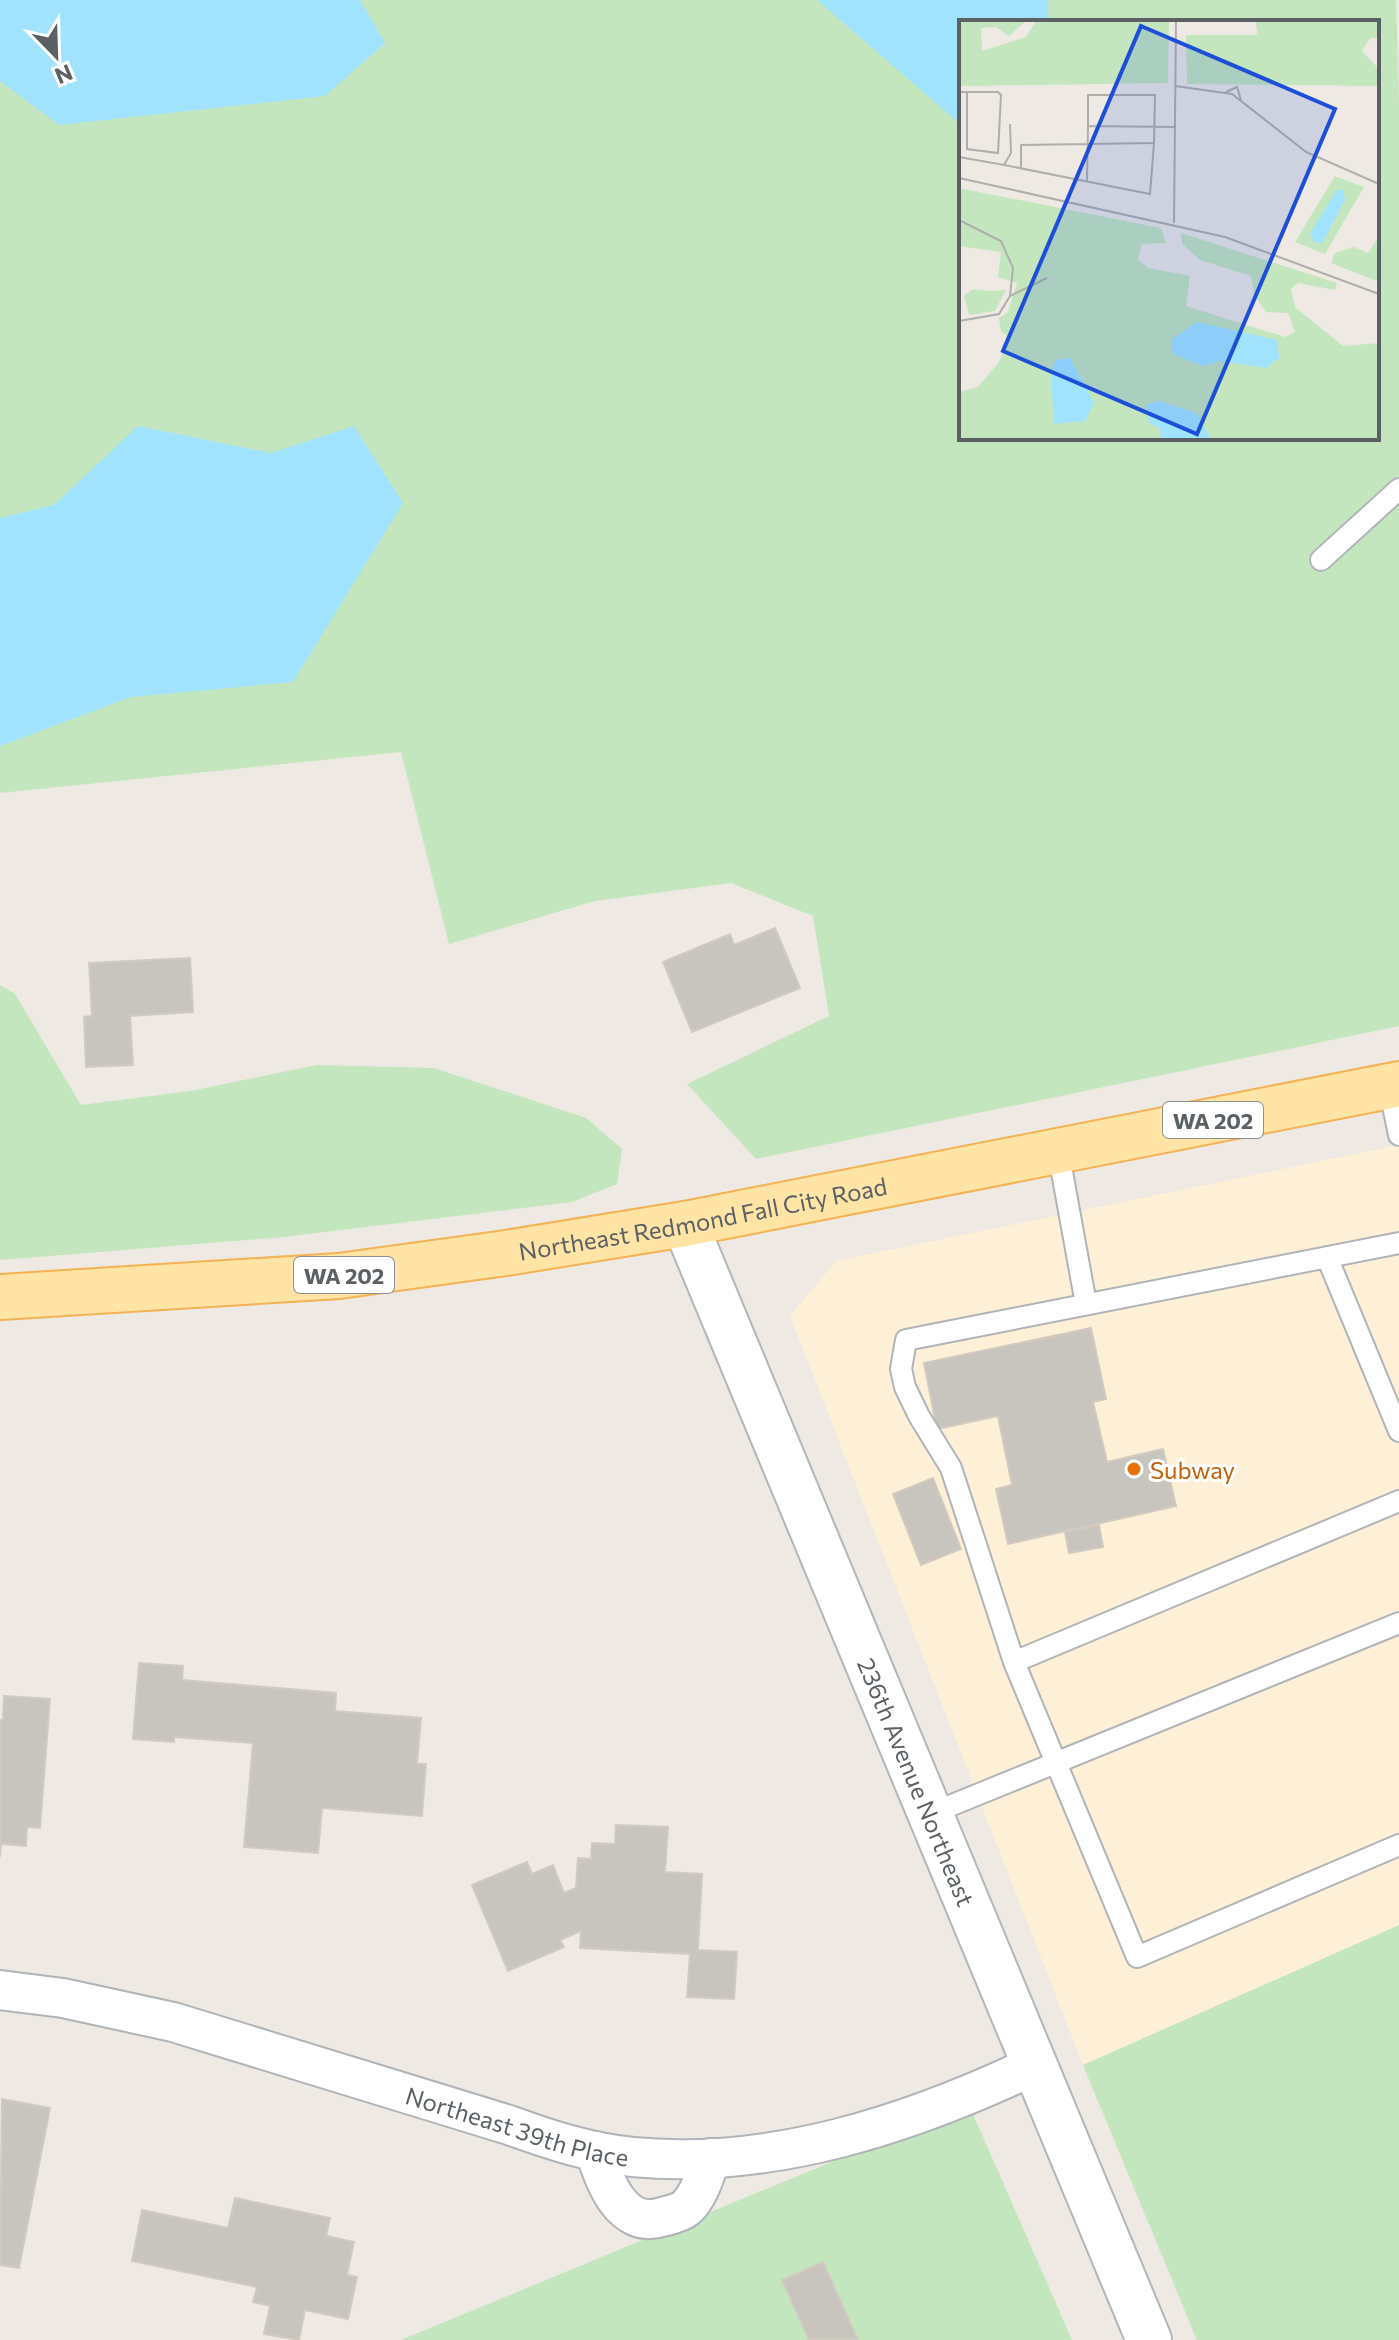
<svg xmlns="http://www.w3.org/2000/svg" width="1399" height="2340" font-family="Commissioner,sans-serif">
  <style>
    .commercial { fill: #fef0d6 }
    .green { fill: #c3e6be; fill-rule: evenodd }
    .water { fill: #a1e3ff }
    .building { fill: #c8c4be; stroke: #d2cac0; stroke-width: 2 }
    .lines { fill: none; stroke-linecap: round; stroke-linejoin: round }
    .lane-casing { stroke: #b0b4b8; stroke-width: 24 }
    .street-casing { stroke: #b0b4b8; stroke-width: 42 }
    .secondary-casing { stroke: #b1b6ba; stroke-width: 48 }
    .primary-casing { stroke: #f4b255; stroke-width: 48 }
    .lane { stroke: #fff; stroke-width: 20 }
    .street { stroke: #fff; stroke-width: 38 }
    .secondary { stroke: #fff; stroke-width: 44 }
    .primary { stroke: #ffe4a6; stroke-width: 44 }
    .food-dot { fill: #e8710a; stroke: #fff; stroke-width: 3 }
    .labels { text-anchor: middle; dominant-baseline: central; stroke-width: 6; stroke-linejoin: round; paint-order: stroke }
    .shield { fill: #fff; stroke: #8c9092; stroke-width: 2 }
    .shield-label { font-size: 22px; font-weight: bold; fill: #5a6063 }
    .street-label { font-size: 24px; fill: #5a6063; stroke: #fff }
    .food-label { font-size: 24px; fill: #c56008; stroke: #fff; text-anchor: start }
    .inset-road { fill: none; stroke: #afaeab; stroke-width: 2 }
    .view { fill: #1d4ed8; fill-opacity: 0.15; stroke: #1d4ed8; stroke-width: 4 }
    .inset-edge { fill: none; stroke: #5a6063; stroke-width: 4 }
  </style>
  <rect width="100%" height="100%" fill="#eee9e2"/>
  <path class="commercial" d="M1399,1145V1925L1083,2065L790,1316L836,1261Z"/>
  <path class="green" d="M0,0H1396L1399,104V1026L756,1159L687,1084L829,1016L813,916L731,883L595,901L449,944L401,752L0,793ZM961,22H1377V438H961Z
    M0,985L15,994L81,1105L190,1091L317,1065L434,1068L586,1118L622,1149L617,1184L572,1202L284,1237L0,1260Z
    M1399,1925V2340H1197L1083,2065Z
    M969,2105L1072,2340H401Z"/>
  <path class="water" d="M0,0H360L385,43L325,96L59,125L0,81Z
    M817,0H1047L1049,22H961V125Z
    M138,426L271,453L354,426L403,503L293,682L131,697L0,746V518L54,505Z"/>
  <path class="building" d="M775,928L800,988L692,1032L663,962L730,934L734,945Z
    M190,958L193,1012L130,1016L133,1065L86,1067L84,1017L92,1016L89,963Z
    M1091,1328L1106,1399L1093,1402L1107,1462L1163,1449L1176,1506L1008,1544L996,1489L1012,1485L998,1416L937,1429L924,1363Z
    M933,1478L961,1549L921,1565L893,1494Z
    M1099,1525L1103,1547L1069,1553L1065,1532Z
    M139,1663L183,1666L182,1680L336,1693L335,1711L421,1718L417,1764H426L422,1816L322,1808L318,1853L244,1847L253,1743L174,1737V1742L133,1739Z
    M4,1696L50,1699L40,1828L27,1827L26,1846L1,1844L0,1857V1720H3Z
    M616,1825L668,1827L665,1872L702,1874L698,1950L737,1952L734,1999L687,1997L690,1954L580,1948L581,1931L560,1940L564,1947L508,1971L472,1885L527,1862L532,1874L553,1865L564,1893L576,1888L578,1858L591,1859L592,1843L615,1844Z
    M2,2099L50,2108L19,2268L0,2265Z
    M235,2198L330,2218L326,2236L354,2242L347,2275L357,2277L348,2319L305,2310L299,2340L264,2334L270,2306L253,2302L257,2287L132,2261L142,2210L228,2228Z
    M823,2262L858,2340H809L782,2280Z"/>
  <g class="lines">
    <g class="lane-casing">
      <path id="lane" d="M1321,560L1399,489
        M1389,1086L1399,1135
        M1058,1150L1086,1304
        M1327,1257L1399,1431
        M1399,1501L1014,1662L1137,1957L1399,1845
        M1014,1662L951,1468L919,1416L905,1387L901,1369L906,1340L1399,1243
        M930,1814L1399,1623"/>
    </g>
    <g class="street-casing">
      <g id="street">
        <path id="s1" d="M0,1990L63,1998L173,2022L509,2125C550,2140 590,2153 633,2157C772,2170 911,2124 1035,2065"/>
        <path d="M595,2151C604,2181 622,2230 662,2217C669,2215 680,2213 686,2208C699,2196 705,2175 711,2158"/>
      </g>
    </g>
    <g class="secondary-casing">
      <g id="secondary">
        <path id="s2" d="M685,1224L1149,2340"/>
      </g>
    </g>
    <g class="primary-casing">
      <g id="primary">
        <path id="s3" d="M0,1297L339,1276L506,1253L685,1224L1399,1084"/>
      </g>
    </g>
    <use href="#lane" class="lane"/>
    <use href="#street" class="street"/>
    <use href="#secondary" class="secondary"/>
    <use href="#primary" class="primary"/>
  </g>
  <circle class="food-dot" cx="1134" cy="1469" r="8"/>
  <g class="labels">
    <g class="shield">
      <rect x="1163" y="1102" width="100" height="36" rx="6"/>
      <rect x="294" y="1257" width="100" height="36" rx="6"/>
    </g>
    <g class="shield-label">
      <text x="1213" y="1120">WA 202</text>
      <text x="344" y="1275">WA 202</text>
    </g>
    <g class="street-label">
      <text stroke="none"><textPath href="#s3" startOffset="708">Northeast Redmond Fall City Road</textPath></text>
      <text stroke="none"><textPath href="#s2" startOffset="604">236th Avenue Northeast</textPath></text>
      <text stroke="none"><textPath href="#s1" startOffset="536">Northeast 39th Place</textPath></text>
    </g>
    <g class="food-label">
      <text x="1150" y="1469">Subway</text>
    </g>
  </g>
  <g transform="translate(959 20)">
    <rect width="420" height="420" fill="#eee9e2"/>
    <path d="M0,0H68L50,16L37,7L22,8L23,31L67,17L78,0H210L209,63L0,66ZM296,0H420V18H411L403,31L420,49V66L228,64L227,15H299ZM376,156L405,167L366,234L336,222ZM0,168L202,208L207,223L183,224L179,239L189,248L231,256L227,286L326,317L336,312L329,293L307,292L295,275L292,256L241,240L223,224L222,213L378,263L376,270L339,263L332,269L336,287L384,326L420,323V420H0V372L19,367L40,342L50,317L42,312L40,298L49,292L58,263L39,257L42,232L0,226ZM420,217V262L372,243L376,233L395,227L409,233ZM14,269L31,271L47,270L36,291L10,295L5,276Z" fill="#c3e6be"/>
    <path d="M384,170L386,180L363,223L355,222L351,213L378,170ZM238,302L318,320L320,338L307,348L261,341L244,346L214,334L212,320ZM111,338L135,383L126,401L95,404L92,353L97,340ZM199,381L237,393L253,420H202L201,408L190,403L187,385Z" fill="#a1e3ff"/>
    <path class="inset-road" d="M216,66L273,74L347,132L420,164M0,72H39L42,75L39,133L8,129V72M267,72L278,67L282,80M0,137L45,145L52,133L51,104M45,145L191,174L195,123M62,148V125L195,123L196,75H129V106M0,158L266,217L420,274M128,161L129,106L216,107M0,200L42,221L54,248L51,276L40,294L0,301M215,203L217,0M51,276L88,258"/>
    <path class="view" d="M182,6L376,89L238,414L44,331Z"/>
    <rect width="420" height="420" class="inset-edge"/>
  </g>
  <g transform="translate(56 56) rotate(157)" stroke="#ffffff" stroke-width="6" paint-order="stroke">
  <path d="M0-6L14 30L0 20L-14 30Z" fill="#5a6063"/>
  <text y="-12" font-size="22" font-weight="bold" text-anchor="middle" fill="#5a6063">N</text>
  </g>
</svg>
